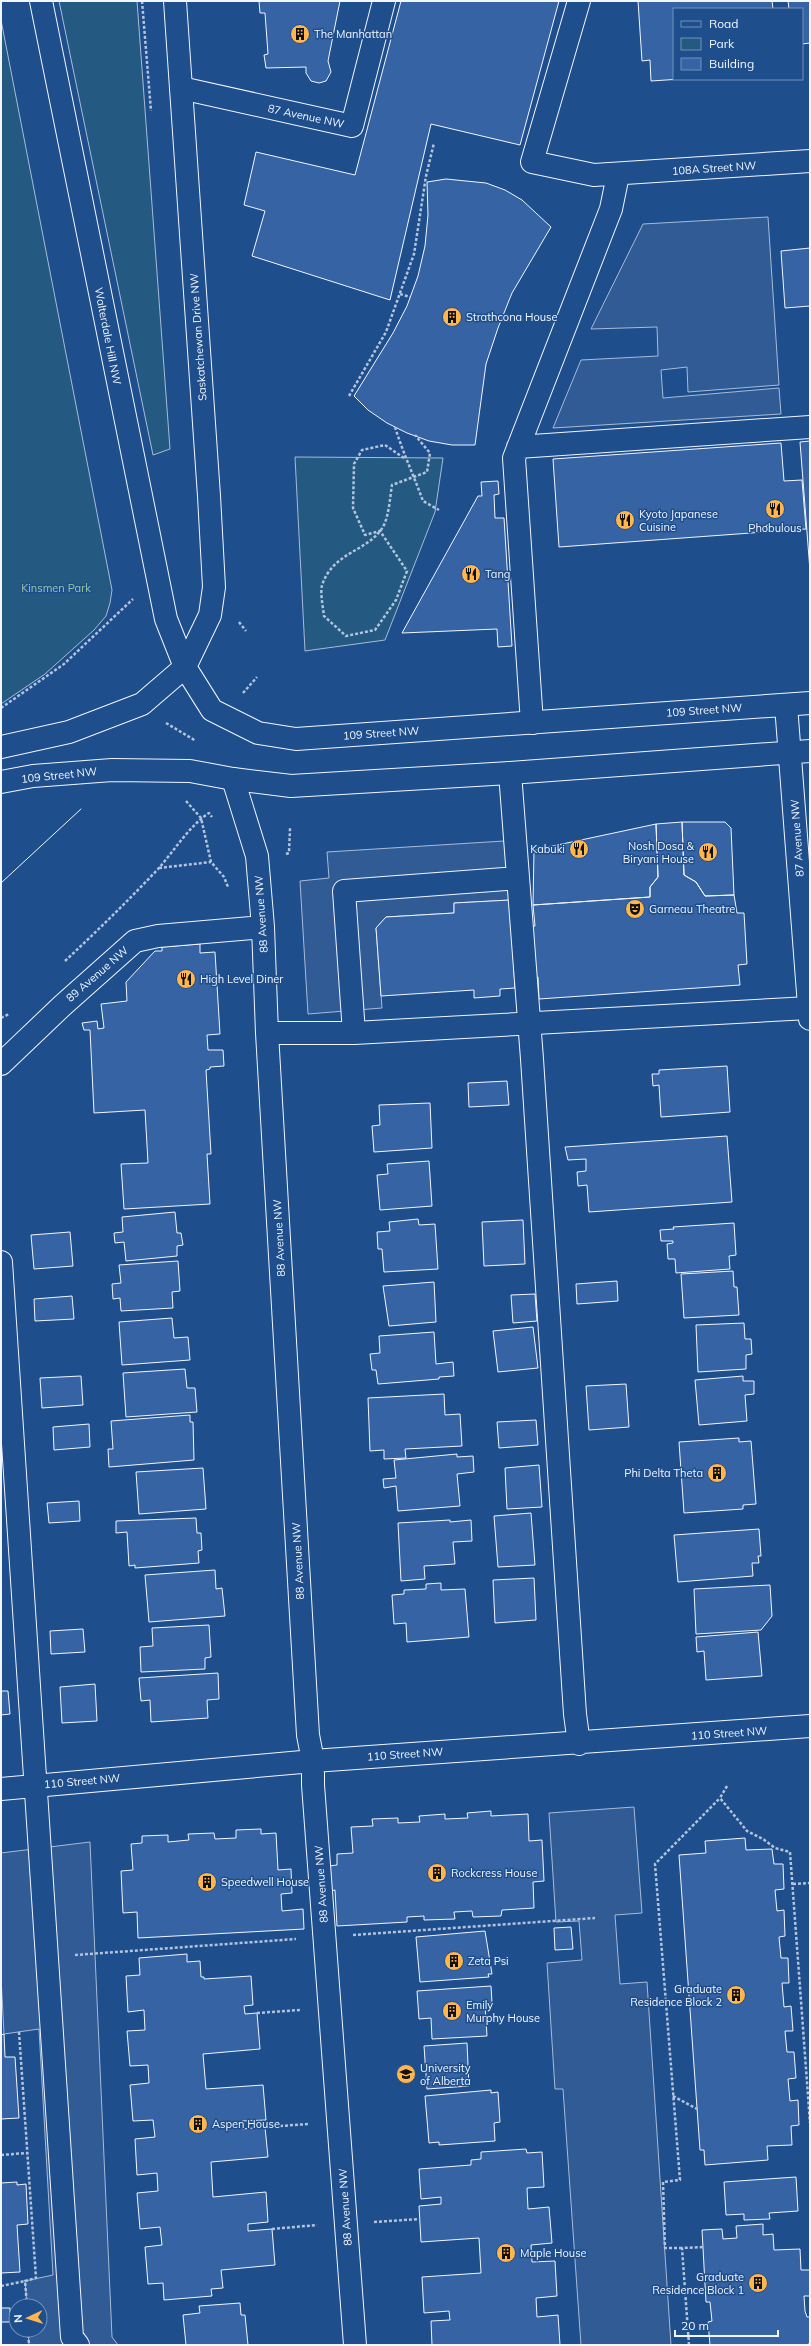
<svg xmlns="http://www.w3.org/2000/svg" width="811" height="2346" font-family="Mulish,sans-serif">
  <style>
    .green { fill: #245a82; stroke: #a8bbd7 }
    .parking { fill: #305b95; stroke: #a8bbd7 }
    .building { fill: #3563a3; stroke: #f2f6ff }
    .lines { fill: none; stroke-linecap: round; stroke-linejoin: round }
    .minor-casing { stroke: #f2f6ff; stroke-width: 24 }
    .major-casing { stroke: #f2f6ff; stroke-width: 24 }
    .path { stroke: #b3c4dc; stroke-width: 2.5; stroke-dasharray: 3 2; stroke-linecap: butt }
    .minor { stroke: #1f4e8c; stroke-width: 22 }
    .major { stroke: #1f4e8c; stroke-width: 22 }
    .tram { stroke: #f2f6ff; stroke-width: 1 }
    .labels { text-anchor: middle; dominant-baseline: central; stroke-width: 3; stroke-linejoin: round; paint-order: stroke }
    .poi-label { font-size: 11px; fill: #f2f6ff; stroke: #1f4e8c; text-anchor: start }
    .street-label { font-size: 11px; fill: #f2f6ff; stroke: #1f4e8c }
    .park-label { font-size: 11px; fill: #97c8a6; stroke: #1f4e8c }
  </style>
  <rect width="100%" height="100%" fill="#1f4e8c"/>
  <path class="green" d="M59,1H137L170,449L153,455Z
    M1,20L112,590L110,603L106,616L94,630L45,674L1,704Z
    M295,457L443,458L435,512L385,640L305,651Z"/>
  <path class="parking" d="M768,217L779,385L688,392L687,367L661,370L663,398L779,388L781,414L553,428L581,360L658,356L657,327L591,329L643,224Z
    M504,841L510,900L454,903V913L386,917L376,928L382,1008L308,1014L300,881L329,878L327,852Z
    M634,1807L642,1913L615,1915L620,1984L647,1982L671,2345H581L563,2089H555L547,1963L582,1960L579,1921L556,1922L549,1813Z
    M90,1842L112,2337L118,2345H29L28,2330H40V2306H27L25,2281L53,2275L39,2029L4,2034L1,1977V1853Z"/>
  <path class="building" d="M259,1H340L328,61L331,72L326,81L319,83L311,81L306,73V67L266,68L264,55L268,54L265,13H260Z
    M401,1H559L520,145L431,124L390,300L252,256L265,211L244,205L256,152L355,175Z
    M638,1H772L773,9H674V79H681L651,81L650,60L642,61Z
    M788,1H810V43L802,44V9H789Z
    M446,179L486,183L505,190L522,200L551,227L512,293L498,328L486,364L475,445H452L429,441L407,433L387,423L368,410L354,396L393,333L407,306L418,276L425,246L428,215L427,182Z
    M810,248V306L785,308L781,251Z
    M810,441V571L800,442Z
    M781,443L784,481L802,480L806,529L559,547L553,459Z
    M498,481L499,494L494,495L495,518H504L512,646L498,647L497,629L402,633L478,496H482L481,482Z
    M682,822L684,875L696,882L705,896L734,895L737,913H744L747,964L738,965L740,985L539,999L538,977L530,978L528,927L535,926L533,905L650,897V887L658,877L656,824Z
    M682,822H725L731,828L734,895L705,896L696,882L684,875Z
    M656,824L658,877L650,887V897L533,905L534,850Z
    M510,900L515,988L500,989V996L474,998V990L381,996L376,928L386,917L454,913V903Z
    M200,944V953L215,952L220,1034L207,1035L208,1050H223L224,1066L210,1067V1069L206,1070L211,1154H207L210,1204L124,1209L121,1164L148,1163L145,1110L94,1113L90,1030H84L82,1023L97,1021L98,1029L104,1028L101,1004L127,1001L126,982L155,951H162V947Z
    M727,1066L730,1112L661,1117L659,1085L653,1086L652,1074H659V1070Z
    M507,1081L509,1105L469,1107L468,1083Z
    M430,1103L432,1148L374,1152L372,1126L380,1125L379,1105Z
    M727,1136L732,1202L589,1212L587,1185L578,1186L577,1172L586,1171V1159L568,1160L565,1147Z
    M429,1161L432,1206L380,1210L377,1175L388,1174L387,1164Z
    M175,1212L177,1233H181L183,1245L177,1246V1256L126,1261L124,1242L115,1243L114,1233L123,1232L122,1217Z
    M418,1219L419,1225L435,1224L438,1269L384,1272L382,1249H378L377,1232L390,1231L389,1222Z
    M523,1220L525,1264L484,1266L482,1222Z
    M734,1223L736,1255L729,1256L730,1269L676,1273L675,1259H668L667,1244L673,1243V1241H661L660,1230L674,1229L673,1227Z
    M70,1232L73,1266L34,1269L31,1235Z
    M178,1261L180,1291L172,1292L173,1308L121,1311L120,1298L113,1299L112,1284L121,1283L119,1265Z
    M733,1271L734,1287H737L739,1315L684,1318L681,1274Z
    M617,1281L618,1301L577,1304L576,1284Z
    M434,1282L436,1322L389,1326L383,1286Z
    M535,1294L537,1321L513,1323L511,1295Z
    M72,1296L74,1319L35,1321L34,1299Z
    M172,1318L174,1338L188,1337L190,1360L122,1365L119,1322Z
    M744,1323L745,1339H751L752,1354L746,1355V1369L698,1372L696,1325Z
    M533,1327L538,1368L498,1372L493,1331Z
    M434,1332L436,1364L453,1362L454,1376L439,1377V1379L378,1384L376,1370H372L370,1354L380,1353L379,1336Z
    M185,1369L187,1388H195L197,1412L126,1417L123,1373Z
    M81,1376L83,1405L42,1408L40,1378Z
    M743,1376V1381H754V1394L745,1395L747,1421L699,1425L695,1380Z
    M626,1384L629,1427L589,1430L586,1386Z
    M444,1394L445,1415L460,1414L462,1446L405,1449L406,1458L384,1459V1450L370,1451L368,1398Z
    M190,1415V1422H193L194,1460L109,1467L108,1449H113L111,1421Z
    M536,1420L538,1445L499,1448L497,1422Z
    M89,1424L90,1447L54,1450L53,1427Z
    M739,1438V1442L751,1441L756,1504L743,1505V1509L684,1513L679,1442Z
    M457,1454V1457L473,1456L474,1472L457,1474L460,1506L398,1511L396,1486L384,1488L383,1479L396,1478L394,1460Z
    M539,1465L542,1507L507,1509L505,1468Z
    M203,1468L206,1509L139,1514L136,1472Z
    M79,1501L80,1521L49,1523L47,1503Z
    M531,1513L535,1565L498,1567L494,1516Z
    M196,1518L197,1533H201L202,1550L198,1551L199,1563L135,1568V1565L129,1566L127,1532L116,1533V1521Z
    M450,1520V1522L471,1520L472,1541L453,1542L455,1564L424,1566L425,1579L401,1581L398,1523Z
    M759,1529L761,1556H758L759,1563H752L753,1576L678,1582L674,1535Z
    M215,1570L216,1589L222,1588L225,1616L149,1622L145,1575Z
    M534,1578L536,1620L495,1623L493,1580Z
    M441,1583V1590L465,1589L469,1637L407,1642L406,1623L394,1624L392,1595L404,1594V1590L426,1589V1584Z
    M770,1585L772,1616L761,1630L696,1634L694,1589Z
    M209,1625L211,1657L205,1658V1669L141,1672L140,1647L153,1646L152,1628Z
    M83,1629L85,1652L51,1654L50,1631Z
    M758,1632L762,1676L706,1680L704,1651L697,1652L696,1637Z
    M218,1673L219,1699L207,1700L208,1718L151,1722L150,1700L141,1701L139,1678Z
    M95,1684L97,1721L62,1723L60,1687Z
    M1,1691H8L10,1714L1,1715Z
    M491,1811V1816L528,1814L529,1841L542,1840L544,1881L533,1882L534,1908L502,1910L501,1916L473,1917L472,1911L454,1912L455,1919L424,1920V1916L407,1917V1922L337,1926L335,1890L331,1891L329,1866L337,1865V1854L353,1853L351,1827L373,1826L372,1819L398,1818V1823L420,1822L419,1816L445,1814V1819L468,1818L467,1813Z
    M261,1829V1834L276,1833L278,1870L291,1869L292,1893L281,1894L282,1911L303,1909L304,1929L138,1938L137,1912L123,1913L121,1871L133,1870L131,1844L142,1843V1836L168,1835V1842L189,1840L188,1834L214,1833L215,1839L236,1838V1830Z
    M745,1838L746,1850L772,1849L774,1864H783L784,1889L775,1890L777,1911L784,1910L785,1936L779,1937L781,1958H788L789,1983H782L784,2007L791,2006L793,2031H785L787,2052H794L796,2078L788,2079L790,2101L798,2100L799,2125L791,2126L792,2145L767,2146L768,2160L705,2165L704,2150H700L679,1855L706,1853L705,1841Z
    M571,1927L573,1949L555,1950L554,1928Z
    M485,1931L492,1974H488L489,1977L420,1982L416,1937Z
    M187,1954V1962L200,1961L201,1977H204V1979L251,1976L253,2005L244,2006L245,2014L257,2013L260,2049L203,2054L206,2089L263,2085L266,2120L242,2121V2129L265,2127L268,2157L211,2162L213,2197L266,2192L268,2222L248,2224V2231L272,2229L275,2265L221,2270L223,2288L211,2289L212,2296L164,2300L163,2283L148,2284L145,2247L162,2245L160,2227L140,2229L137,2193L158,2191L157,2173L137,2175L135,2139L155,2137L153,2120L133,2121L130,2085L149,2083L148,2065L130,2066L127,2031L145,2030L144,2010L128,2012L126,1976L140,1975L139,1958Z
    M491,1986L492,2003L485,2004L487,2036L432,2039L431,2018L419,2019L417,1991Z
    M4,2034L5,2057H15L19,2118L1,2119V2035Z
    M467,2043L469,2086L427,2089L424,2046Z
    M491,2090V2093L498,2092L500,2122L494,2123L495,2141L439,2145V2142L429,2143L425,2096Z
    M526,2149L527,2153L542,2152L544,2187L527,2188L528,2209L549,2207L552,2243L531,2245L532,2262L555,2261L557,2296L536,2298L537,2317L558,2315L560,2345H432L431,2321L450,2320L449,2311L424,2313L422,2277L481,2273L479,2238L421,2242L419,2206L441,2204V2197L421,2199L419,2169L471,2165V2160L481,2159V2152Z
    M796,2177L798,2211L769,2213L770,2219L744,2220V2214L726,2215L724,2182Z
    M17,2182V2185L26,2184L28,2224L17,2225L20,2272L1,2273V2183Z
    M763,2224V2235L773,2234L774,2250L800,2249L801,2270H810V2296H804L805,2311L807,2317H810V2343L807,2345H710L708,2322L712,2321L710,2302H706L702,2230L722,2229L723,2239L737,2238L736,2226Z
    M240,2303L241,2315H245L248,2345H186L183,2315L200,2313L199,2306Z
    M1,2308H10V2322H1Z"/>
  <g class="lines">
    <g class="minor-casing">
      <path id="minor" d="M579,1L532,162L594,175L810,161
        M181,88L352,126L384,1
        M518,447L810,427
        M532,723L514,458L611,209L618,175
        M510,773L532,1059L575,1714L579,1744
        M233,779L257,856L263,927L267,1033L308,1735L313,1761V1785L355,2345
        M267,1033H354L809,1008
        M354,1033L344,891L518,878
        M1,1064L63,1005L135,941L158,936L263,927
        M1,1262L72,2337L78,2345
        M1,1789L313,1761L810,1726"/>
    </g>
    <g class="major-casing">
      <path id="major" d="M41,1L166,619L185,667L212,710L258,733L296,739L810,703
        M786,705L810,1019
        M1,747L69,732L142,704L185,667L210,615L214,587L209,496L175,1
        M1,782L33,776L112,770L190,771L233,779L291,786L510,773L810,751"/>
    </g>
    <path class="path" d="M142,1L151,111
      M400,294L410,297
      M349,396L386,332L414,254L426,176L434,143
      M395,427C403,453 414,476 423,501L439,510
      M404,458L385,445L362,450L354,464L353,508L365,535L380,531L407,571L396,600L375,630L346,636L324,616C323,607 320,593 322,585C334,551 366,553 383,527C389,516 390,497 392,485L427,472L430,453L415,435
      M239,622L246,631
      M243,693L257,677
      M1,708L64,664L133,599
      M166,723L196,741
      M186,801L201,818L211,862L224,877L228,887
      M286,854L289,853L290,828
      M159,868L211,862
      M65,961C97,931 128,901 158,869C174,851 190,825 209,813L212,817
      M1,1018L9,1014
      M727,1786L720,1798L747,1831L763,1839L775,1848L790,1852L810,2123
      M793,1884L810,1883
      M353,1935L595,1918
      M75,1955L296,1939
      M257,2013L300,2010
      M19,2032L36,2278L25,2281L27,2306
      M673,2096L697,2109
      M265,2127L309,2124
      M1,2155L27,2153
      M374,2222L420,2219
      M272,2229L317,2225
      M682,2248H665L663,2182L680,2180L655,1864L720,1798
      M1,2286L25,2281
      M28,2330L29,2345
      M689,2345L682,2248L703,2247"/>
    <use href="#minor" class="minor"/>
    <use href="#major" class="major"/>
    <path class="tram" d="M1,883L81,809"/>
  </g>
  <defs>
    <g id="building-disc" transform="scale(1)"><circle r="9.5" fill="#ffb74d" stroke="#1f4e8c"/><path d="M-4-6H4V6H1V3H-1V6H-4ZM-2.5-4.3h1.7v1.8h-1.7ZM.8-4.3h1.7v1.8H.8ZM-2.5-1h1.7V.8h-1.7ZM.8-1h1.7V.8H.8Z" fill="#111"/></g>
    <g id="restaurant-disc" transform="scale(1)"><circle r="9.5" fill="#ffb74d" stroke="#1f4e8c"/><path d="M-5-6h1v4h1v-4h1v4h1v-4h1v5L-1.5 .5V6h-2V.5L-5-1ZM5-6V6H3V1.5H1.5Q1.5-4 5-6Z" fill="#111"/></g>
    <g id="theatre-disc" transform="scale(1)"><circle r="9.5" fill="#ffb74d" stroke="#1f4e8c"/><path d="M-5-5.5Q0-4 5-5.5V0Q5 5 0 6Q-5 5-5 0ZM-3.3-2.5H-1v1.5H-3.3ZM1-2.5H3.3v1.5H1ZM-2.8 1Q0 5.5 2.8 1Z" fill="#111"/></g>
    <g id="university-disc" transform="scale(1)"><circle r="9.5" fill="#ffb74d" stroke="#1f4e8c"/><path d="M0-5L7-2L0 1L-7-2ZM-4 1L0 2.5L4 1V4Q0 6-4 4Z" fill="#111"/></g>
  </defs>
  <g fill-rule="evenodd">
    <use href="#building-disc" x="300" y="34"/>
    <use href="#building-disc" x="452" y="317"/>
    <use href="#restaurant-disc" x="775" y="509"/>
    <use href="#restaurant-disc" x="625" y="520"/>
    <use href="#restaurant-disc" x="471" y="574"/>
    <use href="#restaurant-disc" x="579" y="849"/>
    <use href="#restaurant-disc" x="708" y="852"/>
    <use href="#theatre-disc" x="635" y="909"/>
    <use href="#restaurant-disc" x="186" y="979"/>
    <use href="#building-disc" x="717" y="1473"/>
    <use href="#building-disc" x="437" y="1873"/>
    <use href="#building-disc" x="207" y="1882"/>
    <use href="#building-disc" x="454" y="1961"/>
    <use href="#building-disc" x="736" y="1995"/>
    <use href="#building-disc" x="452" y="2011"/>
    <use href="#university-disc" x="406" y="2074"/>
    <use href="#building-disc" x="198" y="2124"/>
    <use href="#building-disc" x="506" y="2253"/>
    <use href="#building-disc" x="758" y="2283"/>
  </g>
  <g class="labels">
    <g class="poi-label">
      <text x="314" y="34">The Manhattan</text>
      <text x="466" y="317">Strathcona House</text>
      <text x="639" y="514">Kyoto Japanese<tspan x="639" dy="13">Cuisine</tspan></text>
      <text x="775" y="528" text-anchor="middle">Phơbulous</text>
      <text x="485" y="574">Tang</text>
      <text x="694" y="846" text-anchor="end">Nosh Dosa &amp;<tspan x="694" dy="13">Biryani House</tspan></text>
      <text x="565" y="849" text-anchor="end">Kabuki</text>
      <text x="649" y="909">Garneau Theatre</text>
      <text x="200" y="979">High Level Diner</text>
      <text x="703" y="1473" text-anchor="end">Phi Delta Theta</text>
      <text x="451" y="1873">Rockcress House</text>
      <text x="221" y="1882">Speedwell House</text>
      <text x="468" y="1961">Zeta Psi</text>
      <text x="722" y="1989" text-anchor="end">Graduate<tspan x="722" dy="13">Residence Block 2</tspan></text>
      <text x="466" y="2005">Emily<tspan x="466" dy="13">Murphy House</tspan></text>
      <text x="420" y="2068">University<tspan x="420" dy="13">of Alberta</tspan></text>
      <text x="212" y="2124">Aspen House</text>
      <text x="520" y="2253">Maple House</text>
      <text x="744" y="2277" text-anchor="end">Graduate<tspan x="744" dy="13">Residence Block 1</tspan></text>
    </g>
    <g class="street-label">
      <text transform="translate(306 116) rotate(12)">87 Avenue NW</text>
      <text transform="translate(714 168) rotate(-4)">108A Street NW</text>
      <text transform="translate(108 336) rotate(79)">Walterdale Hill NW</text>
      <text transform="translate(198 337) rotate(-94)">Saskatchewan Drive NW</text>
      <text transform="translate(704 710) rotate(-4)">109 Street NW</text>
      <text transform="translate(381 733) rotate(-4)">109 Street NW</text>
      <text transform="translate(59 775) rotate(-6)">109 Street NW</text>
      <text transform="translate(797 838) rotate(-94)">87 Avenue NW</text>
      <text transform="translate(261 914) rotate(-94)">88 Avenue NW</text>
      <text transform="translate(97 974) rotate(-41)">89 Avenue NW</text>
      <text transform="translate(279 1238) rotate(-93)">88 Avenue NW</text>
      <text transform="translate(298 1561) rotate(-93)">88 Avenue NW</text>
      <text transform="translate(729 1733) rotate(-4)">110 Street NW</text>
      <text transform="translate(405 1754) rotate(-4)">110 Street NW</text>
      <text transform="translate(82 1781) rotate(-5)">110 Street NW</text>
      <text transform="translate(321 1884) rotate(-94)">88 Avenue NW</text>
      <text transform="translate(345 2207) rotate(-94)">88 Avenue NW</text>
    </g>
    <g class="park-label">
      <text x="56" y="588">Kinsmen Park</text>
    </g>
  </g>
  <rect width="811" height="2346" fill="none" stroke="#f2f6ff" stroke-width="4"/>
  <rect x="673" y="8" width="130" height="72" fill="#1f4e8c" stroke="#7391ba"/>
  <rect x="681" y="21" width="20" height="6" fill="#1f4e8c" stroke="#7391ba"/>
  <text x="709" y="28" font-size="12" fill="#f2f6ff">Road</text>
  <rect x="681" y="38" width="20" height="12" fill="#245a82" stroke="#7391ba"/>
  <text x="709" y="48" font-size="12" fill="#f2f6ff">Park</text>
  <rect x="681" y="58" width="20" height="12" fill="#3563a3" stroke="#7391ba"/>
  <text x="709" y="68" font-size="12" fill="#f2f6ff">Building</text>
  <g transform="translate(28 2318) rotate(266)"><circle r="19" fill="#1f4e8c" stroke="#7391ba"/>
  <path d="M0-3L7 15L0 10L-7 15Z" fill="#ffb74d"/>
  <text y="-6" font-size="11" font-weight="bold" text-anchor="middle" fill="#f2f6ff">N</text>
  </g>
  <path d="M675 2330v6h103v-6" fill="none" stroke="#f2f6ff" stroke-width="2"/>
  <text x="681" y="2330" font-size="12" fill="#f2f6ff" stroke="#1f4e8c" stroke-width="3" paint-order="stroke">20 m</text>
</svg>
